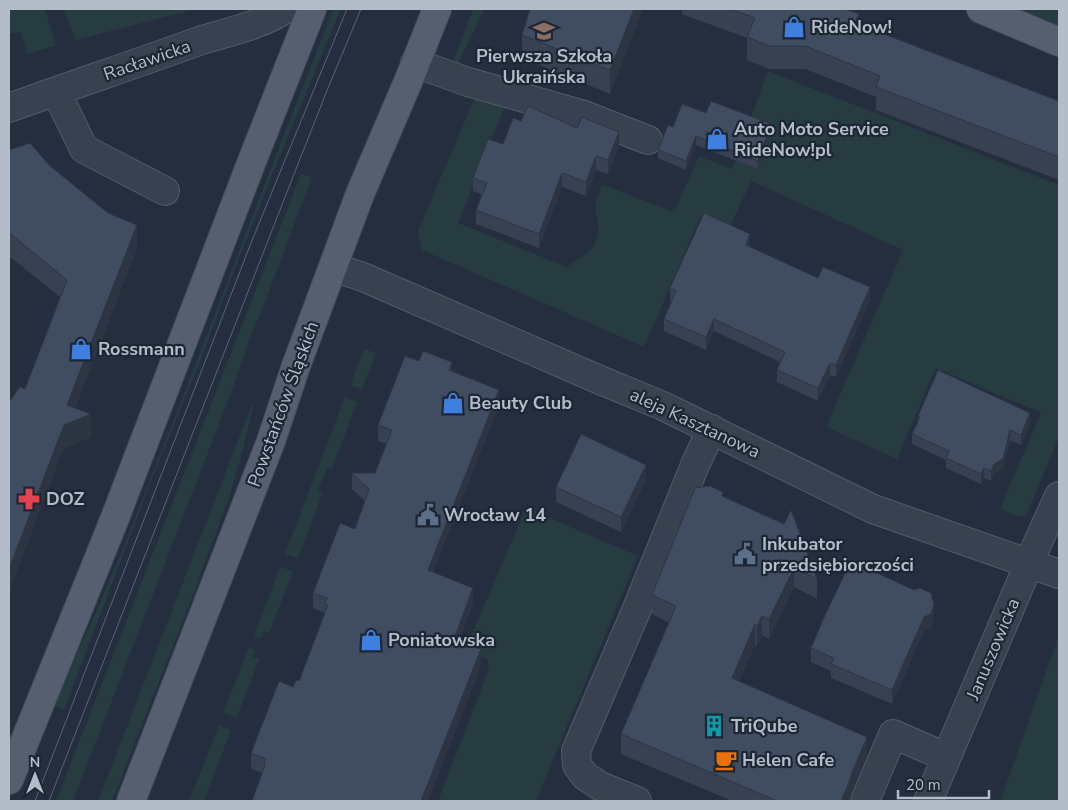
<svg xmlns="http://www.w3.org/2000/svg" width="1068" height="810" font-family="'Nunito Sans',sans-serif">
  <style>
    .green { fill: #263c40 }
    .lines { fill: none; stroke-linecap: round; stroke-linejoin: round }
    .minor-casing { stroke: #535c6a; stroke-width: 30 }
    .major-casing { stroke: #414a58; stroke-width: 30 }
    .minor { stroke: #38414f; stroke-width: 28 }
    .major { stroke: #565f6f; stroke-width: 28 }
    .tram { stroke: #5a6476; stroke-width: 1 }
    .wall { fill: #374152 }
    .shaded-wall { fill: #2d3542 }
    .building { fill: #404c5f; stroke: #2d3542 }
    .labels { text-anchor: middle; dominant-baseline: central; stroke-width: 4.5; stroke-linejoin: round; paint-order: stroke }
    .poi-label { font-size: 18px; font-weight: bold; fill: #b4bcca; stroke: #1d2634; text-anchor: start }
    .street-label { font-size: 18px; fill: #b4bcca; stroke: #1d2634 }
  </style>
  <rect width="100%" height="100%" fill="#242e3f"/>
  <path class="green" d="M9,9H45L56,46L27,54L21,32L9,34Z
    M64,9H197L75,40Z
    M333,9H341L282,151L236,266L201,359L150,484L64,710L53,706L99,605L124,546L189,381L269,173Z
    M473,9H484L459,62L456,72L450,69Z
    M1018,9H1059V28Z
    M768,71L1059,185V437L1026,516L1016,517L1000,508L1041,413L936,368L897,459L826,427L903,250L751,181L728,231L700,218L644,347L422,250L418,231L476,95L504,108L458,223L567,267L593,248L599,231L595,205L602,184L674,212L699,156L732,169Z
    M301,174L312,177L307,190L260,315L251,335L231,393L73,801H56Z
    M364,349L376,353L362,389L350,385Z
    M345,397L357,402L332,469L327,468L318,490L323,492L298,558L285,554Z
    M253,402H254L244,446L229,498L188,608L112,801H98Z
    M526,508L638,556L536,801H438L489,669L487,659L465,650Z
    M280,567L293,571L269,633L264,631L262,638L254,636Z
    M1059,635V801H1004L1001,799Z
    M249,647L256,650L253,657L259,659L237,717L223,713Z
    M219,725L231,730L204,801H189Z"/>
  <g class="lines">
    <g class="minor-casing">
      <path id="minor" d="M415,63L468,82L584,115L648,140
        M57,91L63,106L84,149L165,191
        M9,108C72,85 136,64 199,41C227,32 260,26 285,9
        M333,267L363,277L600,380L663,406L873,509L1059,574
        M637,801L600,786L585,776L577,765L576,751L636,611L695,465L712,429
        M865,801L893,734L946,757
        M928,801L1039,540L1059,496"/>
    </g>
    <g class="major-casing">
      <path id="major" d="M981,9L1059,42
        M9,780L113,523L252,161L312,9
        M131,801L271,441L296,366L360,194L410,77L437,9"/>
    </g>
    <use href="#minor" class="minor"/>
    <use href="#major" class="major"/>
    <path class="tram" d="M35,801L251,243L347,9
      M49,801L287,192L328,88L361,9"/>
  </g>
  <path class="wall" d="M643,9L610,94L522,58V35Z
    M682,9H844L859,24L1059,101V180L876,110V97L805,69H769L747,60V38L682,14Z
    M706,113L771,133L758,169L696,145L686,170L658,158V150L673,127Z
    M521,121L577,128L619,145L608,174L596,170L586,196L562,187L539,248L476,224V210L482,195L473,191V178L503,144Z
    M9,150L49,165L137,248L75,408L91,437L64,448L25,389L60,297L9,256Z
    M750,247L818,278L870,300L836,377L830,375L818,401L777,382V370L780,362L714,331L706,350L664,331V319L671,301H670V288Z
    M419,361L452,371L499,405L433,572L473,604L459,641L481,665L428,801H252L263,773L251,769V753L293,687L299,681L325,613L313,608V593L355,529L365,501L352,489V473H375L387,444L378,441V425Z
    M918,416L1030,423L1021,445L1010,440L1003,469L994,474L991,481L984,478L981,484L946,468V460L912,444V434L918,422Z
    M646,480L621,532L556,502V487Z
    M723,496L817,579V599L794,587L769,639L762,636L757,646L755,644L739,682L867,756L851,795L849,801H732L621,754V734L669,623L652,614V595Z
    M934,618L931,628L924,631L892,704L831,678V671L811,662V648Z"/>
  <path class="shaded-wall" d="M634,9H643V10L610,94V70Z
    M859,14V37L855,23Z
    M771,124V133L758,169V161Z
    M619,132V145L608,174V160Z
    M696,136V145L686,170V161Z
    M596,156V170L586,196V182Z
    M562,173V187L539,248V234Z
    M137,225V248L69,423L91,414V437L64,448L9,592V569L67,405Z
    M750,234V246L746,245Z
    M870,287V300L836,377V365Z
    M714,319V331L706,350V337Z
    M452,362V378L449,370Z
    M830,363V375L818,401V388Z
    M499,390V405L428,586V570Z
    M1030,413V423L1021,445V435Z
    M1010,430V440L1003,469L994,474L991,481V471Z
    M646,465V480L621,532V517Z
    M984,468V478L981,484V474Z
    M794,568V587L769,639V619Z
    M473,588V604L454,655V639Z
    M934,604V618L931,628L924,631L892,704V690L924,617Z
    M762,616V636L757,646V626Z
    M755,624V644L732,698V678Z
    M481,649V665L428,801H421Z
    M867,737V756L851,795L850,800L849,801H841Z"/>
  <path class="building" d="M530,9H634L610,70L522,35Z
    M731,9H844L859,14L855,23L1059,101V157L876,87L880,76L805,46H769L747,37L755,18Z
    M711,101L771,124L758,161L696,136L686,161L658,150L668,125L673,127L682,104L706,113Z
    M528,106L577,128L582,117L619,132L608,160L596,156L586,182L562,173L539,234L476,210L487,183L473,178L488,139L503,144L513,118L521,121Z
    M30,143L49,165L108,213L137,225L67,405L91,414L64,425L9,569V402L20,387L25,389L67,280L9,233V150Z
    M704,213L750,234L746,245L818,278L823,267L870,287L836,365L830,363L818,388L777,370L785,352L714,319L706,337L664,319L676,291L670,288Z
    M423,351L452,362L449,370L499,390L428,570L473,588L454,639L481,649L421,801H252L265,765H264L266,759L251,753L279,681L293,687L296,680L299,681L328,605L325,604L327,598L313,593L340,523L355,529L369,489L352,473H375L392,430L378,425L405,356L419,361Z
    M938,370L1030,413L1021,435L1010,430L1003,459L994,464L991,471L984,468L981,474L946,458L949,451L912,434L920,417L918,416Z
    M581,434L646,465L621,517L556,487Z
    M710,486L723,492L722,496L784,524L791,510L817,579L794,568L769,619L762,616L757,626L755,624L732,678L867,737L851,775L850,780L841,801H777L621,734L676,606L652,595L695,488Z
    M851,561L914,590L920,588L931,593L934,604L931,614L924,617L892,690L831,664L834,658L811,648L825,615Z"/>
  <defs>
    <g id="shop-bare" transform="scale(1.725)"><path d="M-5-2.5h2.3a2.7 3.5 0 0 1 5.4 0H5L5.5 6h-11ZM-1.5-2.5h3a1.5 2.3 0 0 0-3 0Z" fill="#3f7fe0" stroke="#1d2634" stroke-width="2.5" paint-order="stroke"/></g>
    <g id="school-bare" transform="scale(1.725)"><path d="M0-5L7-2L0 1L-7-2ZM-4 1L0 2.5L4 1V4Q0 6-4 4Z" fill="#8d6e63" stroke="#1d2634" stroke-width="2.5" paint-order="stroke"/></g>
    <g id="pharmacy-bare" transform="scale(1.725)"><path d="M-2-6h4v4h4v4h-4v4h-4v-4h-4v-4h4Z" fill="#e0444e" stroke="#1d2634" stroke-width="2.5" paint-order="stroke"/></g>
    <g id="civic-bare" transform="scale(1.725)"><path d="M-.6-6.5H3V-4.5H.6V-3L4-1V1h2V6H-6V1h2V-1L-.6-3ZM-1.2 2.5V6h2.4V2.5Z" fill="#5c6f8a" stroke="#1d2634" stroke-width="2.5" paint-order="stroke"/></g>
    <g id="building-bare" transform="scale(1.725)"><path d="M-4-6H4V6H1V3H-1V6H-4ZM-2.5-4.3h1.7v1.8h-1.7ZM.8-4.3h1.7v1.8H.8ZM-2.5-1h1.7V.8h-1.7ZM.8-1h1.7V.8H.8Z" fill="#0f9aa8" stroke="#1d2634" stroke-width="2.5" paint-order="stroke"/></g>
    <g id="cafe-bare" transform="scale(1.725)"><path d="M-5.5-4.5H6V0H3Q3 3.5 0 3.5H-2.5Q-5.5 3.5-5.5 0ZM3-3.2v2h1.7v-2ZM-6 4.5H4V6H-6Z" fill="#e8710a" stroke="#1d2634" stroke-width="2.5" paint-order="stroke"/></g>
  </defs>
  <g fill-rule="evenodd">
    <use href="#shop-bare" x="794" y="27"/>
    <use href="#school-bare" x="544" y="31"/>
    <use href="#shop-bare" x="717" y="139"/>
    <use href="#shop-bare" x="81" y="349"/>
    <use href="#shop-bare" x="453" y="403"/>
    <use href="#pharmacy-bare" x="29" y="499"/>
    <use href="#civic-bare" x="428" y="515"/>
    <use href="#civic-bare" x="745" y="554"/>
    <use href="#shop-bare" x="371" y="640"/>
    <use href="#building-bare" x="714" y="726"/>
    <use href="#cafe-bare" x="726" y="760"/>
  </g>
  <g class="labels">
    <g class="poi-label">
      <text x="811" y="27">RideNow!</text>
      <text x="544" y="56" text-anchor="middle">Pierwsza Szkoła<tspan x="544" dy="21">Ukraińska</tspan></text>
      <text x="734" y="129">Auto Moto Service<tspan x="734" dy="21">RideNow!pl</tspan></text>
      <text x="98" y="349">Rossmann</text>
      <text x="469" y="403">Beauty Club</text>
      <text x="46" y="499">DOZ</text>
      <text x="444" y="515">Wrocław 14</text>
      <text x="762" y="544">Inkubator<tspan x="762" dy="21">przedsiębiorczości</tspan></text>
      <text x="388" y="640">Poniatowska</text>
      <text x="731" y="726">TriQube</text>
      <text x="742" y="760">Helen Cafe</text>
    </g>
    <g class="street-label">
      <text transform="translate(147 60) rotate(-19)">Racławicka</text>
      <text transform="translate(283 404) rotate(-70)">Powstańców Śląskich</text>
      <text transform="translate(695 423) rotate(25)">aleja Kasztanowa</text>
      <text transform="translate(993 649) rotate(-67)">Januszowicka</text>
    </g>
  </g>
  <rect width="1068" height="810" fill="none" stroke="#b4bcca" stroke-width="20"/>
  <g transform="translate(35 775)" stroke="#1d2634" stroke-width="4" paint-order="stroke">
  <path d="M0-4L9 19L0 12L-9 19Z" fill="#b4bcca"/>
  <text y="-8" font-size="14" font-weight="bold" text-anchor="middle" fill="#b4bcca">N</text>
  </g>
  <path d="M898 790v8h91v-8" fill="none" stroke="#b4bcca" stroke-width="2.5"/>
  <text x="906" y="790" font-size="15" fill="#b4bcca" stroke="#1d2634" stroke-width="4" paint-order="stroke">20 m</text>
</svg>
